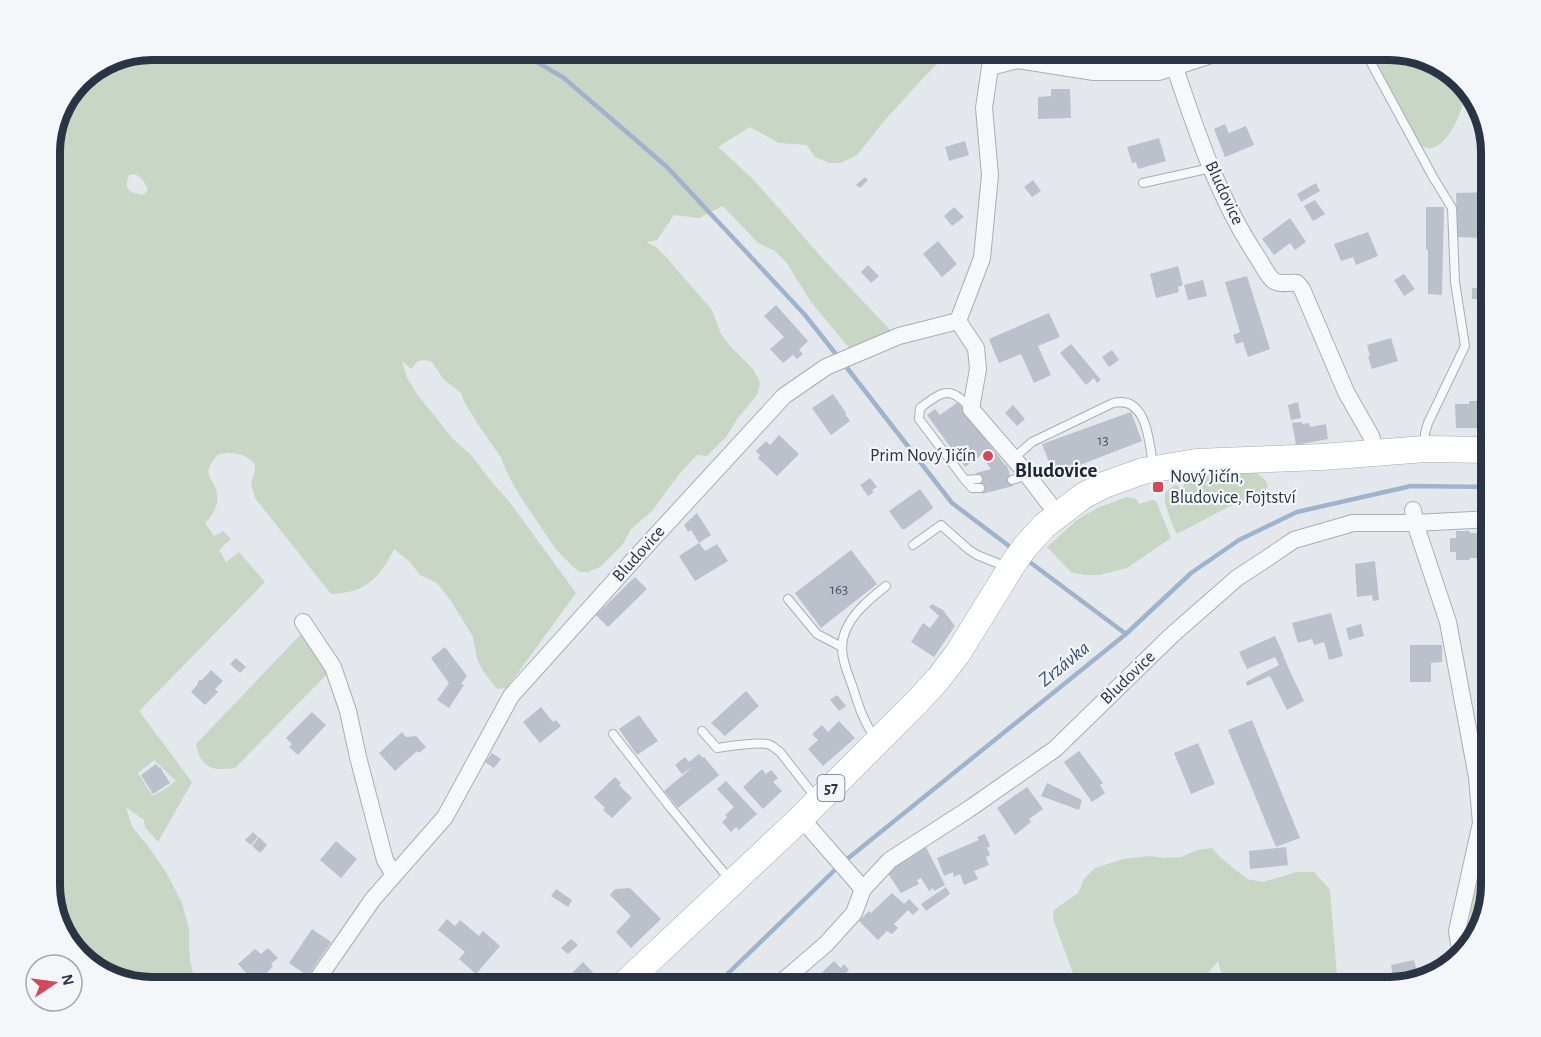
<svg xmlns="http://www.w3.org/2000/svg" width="1541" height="1037" font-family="'Alegreya Sans',sans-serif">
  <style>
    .green { fill: #c9d6c5; fill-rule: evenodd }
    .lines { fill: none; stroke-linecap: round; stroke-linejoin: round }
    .stream { stroke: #9fb4cc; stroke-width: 4.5 }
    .building { fill: #bbc0ca }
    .lane-casing { stroke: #a9aeb7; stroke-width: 10 }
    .street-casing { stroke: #a9aeb7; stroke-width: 18 }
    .primary-casing { stroke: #a3abb8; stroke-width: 27 }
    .lane { stroke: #f7f8fa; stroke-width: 8 }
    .street { stroke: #f7f8fa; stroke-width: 16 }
    .primary { stroke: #fff; stroke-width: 26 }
    .poi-dot { fill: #d1495b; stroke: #f4f6f9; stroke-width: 2 }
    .labels { text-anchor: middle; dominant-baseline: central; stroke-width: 4.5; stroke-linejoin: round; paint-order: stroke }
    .number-label { font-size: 15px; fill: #4f5766 }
    .shield { fill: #f4f6f9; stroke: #676e7b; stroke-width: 1.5 }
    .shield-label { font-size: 16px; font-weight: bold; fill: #2b3445 }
    .street-label { font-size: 18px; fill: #2b3445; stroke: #f4f6f9 }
    .poi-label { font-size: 18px; fill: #2b3445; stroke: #f4f6f9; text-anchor: end }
    .water-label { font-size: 20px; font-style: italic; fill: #34527a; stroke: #f4f6f9 }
    .quarter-label { font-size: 21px; font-weight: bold; fill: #1d2536; stroke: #f4f6f9 }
    .rim { fill: none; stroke: #2b3445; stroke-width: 8 }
  </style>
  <rect width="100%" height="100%" fill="#e4e7ec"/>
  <path class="green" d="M1371,50H1389L1446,67L1467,91C1463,107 1451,144 1431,148C1426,149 1422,146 1418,144L1379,73L1370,52Z
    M1177,51C1137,61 1095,58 1055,52Z
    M938,52L946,55L923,78L885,120L857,155L841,163H829L815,157L807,145L779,143L750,127L718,147L753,179L824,260L892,332L850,349L811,302L786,262L775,251L758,243L723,206L699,218L674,215L657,240L646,242L656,247L665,256L712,310L721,334L731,347L754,370L760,383L757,395L737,419L726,437L707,456L697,455L680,473L652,511L631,529L623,544L600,567L587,572H580L572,566L555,548L520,496L509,477L500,456L481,429L466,405L460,392L444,380L432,362L425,360L418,361L411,369L402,361L406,376L417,394L453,439L471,455L491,481L511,504L576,593L507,688L497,689L483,671L477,659L473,637L451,601L437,583L420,575L410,562L394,549C379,579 365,593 331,594L255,498L251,483L255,471V464C244,453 232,451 217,455C215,459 210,464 209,468C207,476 212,480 215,487C221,501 215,513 205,523L214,536L223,531L231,539L219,550L226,562L239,552L265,582L139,711L192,782L158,842L145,827L144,820L126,807L132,827L148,846L166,872L182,903L189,929L190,960L196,987H152L95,970L63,936L50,892V145L80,79L113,57ZM135,174C142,178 145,182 148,190L143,195C130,192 123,190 129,175ZM154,760L176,781L165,789L153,796L138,773Z
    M1247,473H1257L1266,481L1268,486L1263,492L1234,504L1177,534C1173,526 1163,503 1165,495C1166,490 1172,487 1176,484L1180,488L1184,486L1183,480L1219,474Z
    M1127,497L1136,499L1139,504L1152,500L1156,501L1171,538L1127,568L1099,575H1085L1071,572L1047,547L1077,520L1097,508Z
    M304,631L329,672L235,768C212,771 201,769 196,744Z
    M1491,827V886L1474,942L1468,948L1471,907Z
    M1212,848L1220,857L1247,879L1263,882L1297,872H1314L1330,890L1338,987H1225L1218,961L1208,973L1183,987H1078L1053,919L1054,910L1078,893L1084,879L1095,868L1123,859L1150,856L1165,858L1181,857L1197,850Z"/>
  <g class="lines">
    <path class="stream" d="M525,55L564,78L667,167L805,315L839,358
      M844,364L952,503L1013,549
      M1027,560L1126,634
      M714,987L841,864L1126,634L1191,573L1239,540L1297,512L1411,486L1491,487"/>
  </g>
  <path class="building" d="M1051,89H1070L1071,118L1038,119V97L1051,96Z
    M1225,124L1229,133L1246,126L1254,145L1225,157L1214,129Z
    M1159,138L1166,161L1138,169L1136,162L1132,163L1127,147Z
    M965,141L969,155L949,161L945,147Z
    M865,177L868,180L860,188L856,185Z
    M1033,180L1041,191L1032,197L1024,187Z
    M1316,183L1320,191L1301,202L1297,194Z
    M1491,192V312L1480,313V299H1472V288H1480V238L1457,237L1456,193Z
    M1315,200L1325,214L1313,221L1304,206Z
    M954,207L964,217L952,226L944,216Z
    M1426,207H1444L1442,295L1428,294V250L1426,249Z
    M1290,218L1306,242L1295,250L1290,243L1274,255L1262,239Z
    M1368,232L1378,256L1356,265L1353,257L1341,261L1334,244Z
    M938,241L957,264L942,277L923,254Z
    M868,265L879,276L871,283L861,272Z
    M1178,266L1183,285L1178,287L1179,292L1156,298L1150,274Z
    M1404,274L1415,289L1404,296L1394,280Z
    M1247,276L1270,349L1248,357L1243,342L1236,344L1233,335L1240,332L1225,282Z
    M1203,280L1207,296L1188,300L1184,285Z
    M776,305L808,341L799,350L803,354L797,359L793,355L783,363L770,349L784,337L764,316Z
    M1049,313L1060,337L1038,346L1051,375L1034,383L1021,354L999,363L989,339Z
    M1391,338L1398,361L1372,369L1368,357L1370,356L1367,345Z
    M1071,344L1101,380L1097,383L1094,378L1086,385L1060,353Z
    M1112,350L1119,360L1109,367L1102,357Z
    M833,394L846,413L845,414L850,421L831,435L812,408Z
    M1469,401H1481V403H1487V428H1456L1455,404H1469Z
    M958,402L1005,465H1007L1013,486L982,494L976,473L991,469L981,455L965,467L927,415L935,409L940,415Z
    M1298,402L1301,418L1291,420L1288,405Z
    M1013,405L1025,419L1017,426L1005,413Z
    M1131,412L1142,441L1054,475L1042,444Z
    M1302,422V424L1309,423L1310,427L1326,424L1328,439L1296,445L1292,423Z
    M779,435L799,454L777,476L758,458L760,455L756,451L766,441L770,445Z
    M870,478L877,487L872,490L874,492L868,496L860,485Z
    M920,489L933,507L932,509L905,529H902L889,511Z
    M697,513L711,535L699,543L705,551L717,544L728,561L695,581L679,556L699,543L691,530L688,532L684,525Z
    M1456,531H1470V533L1491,534V574H1483L1484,558H1470L1469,560H1456V552H1450V538H1456Z
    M851,550L877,584L821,628L795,593Z
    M1375,561L1379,600L1373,601L1372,595L1357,597L1355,564Z
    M635,577L647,589L608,627L596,615Z
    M932,604L943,610L955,626L934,657L911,642L923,623L930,628L939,616L929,607Z
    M1331,613L1343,656L1329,660L1324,642L1314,645L1312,639L1298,643L1292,623Z
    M1361,624L1364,636L1349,640L1346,628Z
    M1275,636L1283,654L1288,667L1304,701L1287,710L1270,676L1247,686L1246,682L1279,665L1275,657L1247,669L1239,652Z
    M1410,645H1442V662L1431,663V682H1410Z
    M445,647L467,676L461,684L464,685L449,708L437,700L449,683L431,658Z
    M236,658L246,667L240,673L230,664Z
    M1491,663V687L1485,665Z
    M211,670L223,681L215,689L218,692L205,705L191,692L197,685L199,680H202Z
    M746,691L759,706L725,736L711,723Z
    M837,695L846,706L839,711L830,700Z
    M541,707L553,722L556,720L561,726L540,743L523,722Z
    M312,712L326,725L298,755L289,747L292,744L286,738Z
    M639,715L658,741L637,755L619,729Z
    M1252,720L1300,838L1276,847L1228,730Z
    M839,721L855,738L823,766L808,749L818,740L812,734L822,725L828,732Z
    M402,732L406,737L416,736L426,747L419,753L417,751L395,771L379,753Z
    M1198,743L1215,784L1191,794L1174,753Z
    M1491,745V768L1480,770L1475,749Z
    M1079,751L1103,783L1100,785L1105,793L1092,802L1064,762Z
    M492,753L501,759L494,768L485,762Z
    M699,754L703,758L704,757L719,775L678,808L664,791L694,766L682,774L675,765L685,757L689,762Z
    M156,764L159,768L160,767L170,783L153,794L141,775Z
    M762,769L766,774L771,770L778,778L773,782L782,791L763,809L743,787Z
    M615,777L621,783L619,785L632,798L612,818L603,810L605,808L594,797Z
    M726,781L757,814L739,830L736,827L731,832L722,822L727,817L725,815L734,807L717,789Z
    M1047,783L1082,800L1079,810L1041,796Z
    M1027,787L1043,809L1029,819L1031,822L1015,835L997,808Z
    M253,832L258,837L251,845L245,840Z
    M985,834L990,846L987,848L990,855L986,857L989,865L974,871L978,879L964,885L960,874L954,877L953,872L944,876L937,858L979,840L977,837Z
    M259,837L267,845L260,853L252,846Z
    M336,841L357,859L341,878L320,860Z
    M926,847L945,885L934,891L933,888L929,891L921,878L917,880L919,884L901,893L887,872Z
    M1286,847L1288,865L1250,869L1249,851Z
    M946,887L950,894L926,911L921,904Z
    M630,888L661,919L631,948L616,932L631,916L610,895L615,889Z
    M556,889L572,900L568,907L551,896Z
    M892,893L904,904L909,899L919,909L913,915L908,910L894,924L898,928L892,934L887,931L878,940L859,921L869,911L871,913Z
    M447,919L455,926L460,920L479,936L483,931L500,946L476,974L459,959L465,952L438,930Z
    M312,929L331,942L308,976L289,963Z
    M571,939L578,945L568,954L561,948Z
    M268,948L278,958L271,964L273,966L265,975L263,973L254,981L238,964L255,949L261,954Z
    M1414,960L1419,980L1395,986L1391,965Z
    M834,961L841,968L844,964L849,970L846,973L849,977L838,987H810L817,981L815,979Z
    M583,962L601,981L595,987H540L550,978L559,986Z
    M1446,962L1447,967L1440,974L1433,976L1431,965Z"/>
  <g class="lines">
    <g class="lane-casing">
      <path id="lane" d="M1364,50L1433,177L1452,208L1455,282L1465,346L1428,423L1425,433V445
        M1143,183L1211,168
        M971,409C950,385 943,391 920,408L919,419L965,480L972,488H980
        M1014,458L1032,442L1113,403C1147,395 1149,441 1153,465
        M965,480L978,479
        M1012,480L1027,475
        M913,545L941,525L968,549L977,555L1007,567
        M788,599L817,634L842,647
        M702,731L717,748C731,746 755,742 767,744C772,745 776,749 780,752L816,798
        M613,734L669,806L730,880
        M876,739C864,723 859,707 853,688C849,676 842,662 842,648C842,621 867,601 886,586"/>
    </g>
    <g class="street-casing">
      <path id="street" d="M1175,68C1197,133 1219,200 1258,258C1263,265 1267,276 1274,281C1280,285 1289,282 1297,283L1302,289L1346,392L1371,436L1376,453
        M958,321L982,258L990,175L984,108L990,67L1018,60L1094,72H1159L1227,50
        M958,321L976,348L978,369L971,409L1021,467L1058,515
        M1413,510L1415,523L1448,622L1477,777L1481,823L1457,931L1461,955
        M303,622L333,667L348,711L358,757L385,860L394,875
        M801,818L863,889
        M312,987L373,899L445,817L511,696L637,556L784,396L826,367L899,336L958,321
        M776,987L826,944L854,913L863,889L890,860L969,809L1055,749L1172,635L1237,578L1266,559L1294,540L1353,523H1415L1491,519"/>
    </g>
    <g class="primary-casing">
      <path id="primary" d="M621,987L801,818L917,702L939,678L958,653L1013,564L1025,547L1044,526L1083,496L1104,485L1143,471L1196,462L1322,457L1425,449L1491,450"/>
    </g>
    <use href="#lane" class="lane"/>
    <use href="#street" class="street"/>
    <use href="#primary" class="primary"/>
  </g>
  <g class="poi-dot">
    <circle cx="988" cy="456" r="6"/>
    <rect x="1152" y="481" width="12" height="12" rx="3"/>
  </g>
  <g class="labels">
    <g class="number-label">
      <text x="1103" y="440">13</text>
      <text x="839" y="589">163</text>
    </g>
    <rect class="shield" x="817.5" y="775" width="27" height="26" rx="4.5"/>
    <g class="shield-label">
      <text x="831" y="788">57</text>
    </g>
    <g class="street-label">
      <text transform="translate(1224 193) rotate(65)">Bludovice</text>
      <text transform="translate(639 554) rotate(-48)">Bludovice</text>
      <text transform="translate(1128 678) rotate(-44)">Bludovice</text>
    </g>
    <g class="poi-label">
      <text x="976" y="456">Prim Nový Jičín</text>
      <text x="1170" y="477" text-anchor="start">Nový Jičín,<tspan x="1170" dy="21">Bludovice, Fojtství</tspan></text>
    </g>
    <g class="water-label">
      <text transform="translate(1064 664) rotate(-39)">Zrzávka</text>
    </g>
    <g class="quarter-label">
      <text x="1056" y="470">Bludovice</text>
    </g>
  </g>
  <path d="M0 0H1541V1037H0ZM152 60H1389A92 92 0 0 1 1481 152V885A92 92 0 0 1 1389 977H152A92 92 0 0 1 60 885V152A92 92 0 0 1 152 60Z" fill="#f4f6f9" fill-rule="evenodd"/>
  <path class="rim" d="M152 60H1389A92 92 0 0 1 1481 152V885A92 92 0 0 1 1389 977H152A92 92 0 0 1 60 885V152A92 92 0 0 1 152 60Z"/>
  <g transform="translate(54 983) rotate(77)"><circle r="28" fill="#f4f6f9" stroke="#a4a8b1" stroke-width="1.5"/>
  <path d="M0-4.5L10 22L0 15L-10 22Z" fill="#d1495b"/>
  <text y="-9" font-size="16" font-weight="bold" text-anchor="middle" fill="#2b3445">N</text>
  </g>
</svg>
